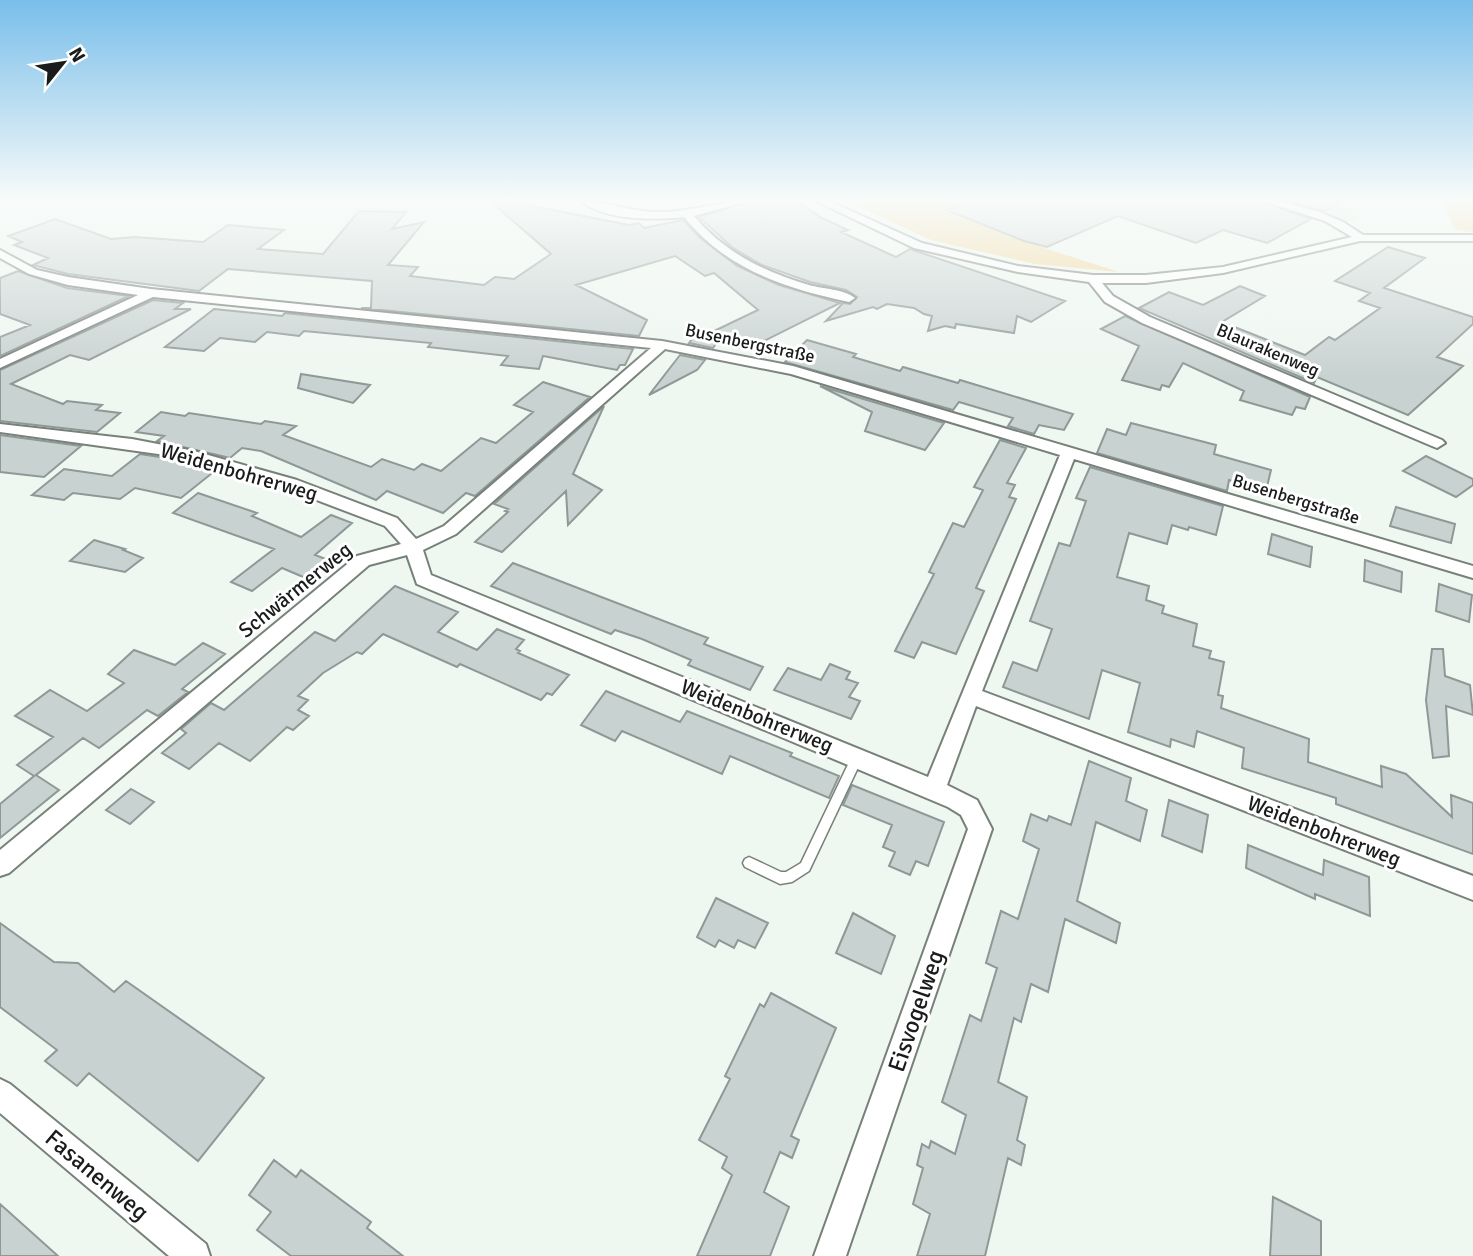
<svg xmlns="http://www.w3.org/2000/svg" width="1473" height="1256" font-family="Signika,sans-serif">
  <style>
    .built { fill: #dcebe0 }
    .green { fill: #f1d395 }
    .building { fill: #c8d2d1; stroke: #8e9897; stroke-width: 2 }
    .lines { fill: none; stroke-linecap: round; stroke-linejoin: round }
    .service-casing { stroke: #78807a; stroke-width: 3 }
    .minor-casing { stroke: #78807a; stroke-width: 4 }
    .service { fill: #fff; fill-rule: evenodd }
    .minor { fill: #fff; fill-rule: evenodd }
    .labels { text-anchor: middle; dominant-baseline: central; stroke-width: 6; stroke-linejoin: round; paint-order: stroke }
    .far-street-label { font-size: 18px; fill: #191c1a; stroke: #fff }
    .street-label { font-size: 21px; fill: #191c1a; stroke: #fff }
    .near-street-label { font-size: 24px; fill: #191c1a; stroke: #fff }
  </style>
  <rect width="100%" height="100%" fill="#eff7f1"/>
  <path class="built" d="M1283,201H1331L1364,211L1356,216L1361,218L1356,221H1347Z"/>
  <path class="green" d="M846,201H1038L1057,209L1004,235L1119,272L1035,264L931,240Z
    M1441,201H1473V232L1456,230Z"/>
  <path class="building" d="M490,201H506L629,225L639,223L644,228L683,220L699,237L737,266L779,285L840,303L748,349L743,346L739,348L720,338L713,348L689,343L701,328L710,333L758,310L714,273L705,276L675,256L576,285L647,320L639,336L361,308H371L372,281L228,269L199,291L68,274L33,265L48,258L14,245L22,242L8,236L55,219L111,239L135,237L203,242L228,225L284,230L258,249L323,254L359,211L406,212L392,229L424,222L388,265L418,267L410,276L484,285L495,277L514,279L551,254Z
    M751,201H796L822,218L848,230L841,232L896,257L910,249L1065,301L1031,322L1017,316L1014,333L956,324L955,328L945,326L928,331L932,316L924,314L914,308L887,304L877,309L873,307L826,321L843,303L850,304L857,297L846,290L810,282L762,265L733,248L699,217Z
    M973,201H1260L1311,219L1267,243L1223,230L1196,243L1118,216L1047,247L1024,241L947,210Z
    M1289,201H1344L1325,211Z
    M1388,247L1425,258L1384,288L1473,317V324L1437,357L1463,366L1408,415L1317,377L1314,383L1139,308L1169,292L1203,305L1240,286L1265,296L1222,322L1305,355L1329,337L1335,340L1380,308L1359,301L1370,293L1335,281Z
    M18,271L67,288L129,296L0,356V337L30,325L0,314V278Z
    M153,300L183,303L175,309H191L89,360L70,355L11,384L63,404L67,401L102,405L96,410L120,413L97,432L0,421V370Z
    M214,309L282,316L285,313L633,349L625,365H620L617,370L543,356L539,369L501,365L508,356L428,347L431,343L304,331L299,336L267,332L255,342L220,338L204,351L165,347Z
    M1125,316L1310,397L1305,409L1296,407L1292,415L1240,400L1244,391L1183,363L1169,387L1162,385L1160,390L1122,380L1139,346L1101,329Z
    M807,340L856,354L853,357L900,371L903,367L958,383L960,380L1073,414L1064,430L1039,425L1034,434L1008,426L1013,418L959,402L953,410L785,362Z
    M680,355L705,360L697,370L649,395Z
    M301,374L370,385L353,403L298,388Z
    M543,382L590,397L475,496L466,493L443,513L387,491L376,500L261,451L242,448L230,458L157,441L164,436L136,432L161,412L185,416L189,413L261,424L265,421L296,426L283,435L371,467L382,459L414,470L422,464L441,471L481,438L496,443L533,412L514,405Z
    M820,386L944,423L925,450L865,431L872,412Z
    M604,406L573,474L602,490L568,525L566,491L502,552L475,542L508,512L505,511L508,509L494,504Z
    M1131,423L1216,445L1214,454L1271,470L1266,491L1229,480L1227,491L1097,453L1107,429L1126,435Z
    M0,435L81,446L44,477L0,472Z
    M1000,440L1026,448L1007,483L1015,485L1009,497L1016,499L976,588L984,591L956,654L922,642L914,658L895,651L934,574L929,572L953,523L964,527L983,490L974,487Z
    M140,454L186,461L216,470L181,498L135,488L120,499L73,493L64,500L32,495L64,469L112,476Z
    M1426,456L1473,479V485L1456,497L1403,471Z
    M1090,467L1223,506L1216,535L1189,527L1188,530L1172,525L1167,544L1129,533L1117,577L1149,586L1146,600L1164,606L1162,613L1197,624L1193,646L1211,651L1209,658L1224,662L1218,695L1223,696L1221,708L1309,739L1308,762L1382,787L1381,766L1406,774L1452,817L1451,795L1473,803V854L1336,804V798L1242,768L1244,748L1197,731L1194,747L1171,739L1170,747L1128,732L1140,683L1102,670L1089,719L1003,687L1013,662L1037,671L1052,629L1030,621L1059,543L1070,546L1086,501L1076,498Z
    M198,493L257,513L252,516L301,537L331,515L352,523L315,555L331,561L308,579L282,568L252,591L231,582L274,549L173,513Z
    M1396,507L1455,524L1451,543L1390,526Z
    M1272,534L1312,547L1310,567L1268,554Z
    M94,540L125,549L123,550L143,558L125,572L70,561Z
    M1365,560L1402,572L1401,592L1364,581Z
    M513,563L708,638L704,644L763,667L750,690L688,665L691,660L642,639L615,630L611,634L491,586Z
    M1439,584L1472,595L1469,622L1436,611Z
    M395,586L458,612L438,632L477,650L497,629L524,640L516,649L520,651L518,653L569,675L552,695L547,693L541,700L460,664L457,667L383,634L362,654L357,652L323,673L298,696L308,700L298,710L309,716L293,730L287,727L250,761L219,743L189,769L162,753L186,733L181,729L211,703L224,710L315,632L335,641Z
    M203,643L225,654L182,689L188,692L158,716L147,710L99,748L83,738L36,775L59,790L0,838V804L34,776L17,765L53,737L15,716L50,690L87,711L124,683L108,674L134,650L175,665Z
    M1432,649H1443L1445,676L1470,685L1473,715L1446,706L1449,756L1433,758L1426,700Z
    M830,664L850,672L846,679L858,683L849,697L860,701L851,719L774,690L788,668L821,680Z
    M606,691L680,722L687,711L792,753L790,756L839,776L829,798L730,756L722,774L622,731L615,741L581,725Z
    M1089,761L1131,778L1126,801L1147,810L1140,841L1096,822L1077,901L1120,923L1116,943L1065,919L1048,992L1031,984L1021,1022L1014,1018L998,1082L1027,1097L1017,1140L1025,1145L1021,1165L1008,1158L985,1256H917L930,1214L913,1204L923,1168L917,1165L922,1144L929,1148L931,1141L955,1154L966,1115L942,1102L970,1015L981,1021L997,968L986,963L1001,911L1018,919L1039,849L1023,841L1031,814L1047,821L1049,816L1071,825Z
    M852,785L944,822L928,866L916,861L910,875L889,866L895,852L883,847L892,825L843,805Z
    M131,789L154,802L130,824L106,810Z
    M1169,800L1208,815L1202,852L1162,836Z
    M1248,845L1323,875L1324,860L1369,877L1370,916L1315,894V899L1246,868Z
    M716,898L768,923L755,948L738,940L734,948L719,940L715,947L697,937Z
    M853,913L895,936L881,974L836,953Z
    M0,923L54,962L78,963L114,992L126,981L264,1078L198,1161L89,1073L77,1086L45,1061L57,1050L0,1007Z
    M771,993L836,1028L791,1136L799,1140L792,1158L780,1152L764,1192L789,1207L770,1256H697L732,1175L722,1168L727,1157L699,1140L730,1079L725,1076L760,1004L764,1007Z
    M274,1160L296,1177L301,1170L371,1222L367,1228L403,1256H291L257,1230L271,1212L249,1195Z
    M1273,1197L1321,1221V1256H1270Z
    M0,1204L58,1256H0Z"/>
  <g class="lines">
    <g class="service-casing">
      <path id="service" d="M857,752L861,754L863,757L809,871L792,882L780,884L745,867L743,863L745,859L749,857L781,872H786L801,863L853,754Z"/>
    </g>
    <g class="minor-casing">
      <path id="minor" d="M580,201C607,201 632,213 661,212C691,212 719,201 748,201L694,216C724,252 764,272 809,285C823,289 844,289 855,298L849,302C785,288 727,270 684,217C652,220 607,221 580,201Z
        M816,201H829L922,243L1018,266L1093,275H1146L1223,267L1352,237L1325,221L1263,201H1279L1320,212L1343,222L1363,235H1473V241H1360L1223,273L1146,283H1102L1113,296L1150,317L1442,440L1445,443L1437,448L1432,446L1142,323L1105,302L1089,282L1018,272L914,248Z
        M0,250L37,270L68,277L151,289L662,341L793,366L1473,566V578L1074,459L982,691L1473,876V900L976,706L947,785L977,800L992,829L846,1256H814L968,829L961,815L948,807L417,584L407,555L369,565L9,873L0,876V850L357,556L401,544L385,526L285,488L187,458L0,432V424L132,439L194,451L297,480L397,518L416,539L444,526L651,348L153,297L0,368V359L138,295L68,285L29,274L0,258ZM665,349L791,374L1060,455L928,777L431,575L423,550L456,534Z
        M0,1079L10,1084L206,1244L210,1256H169L0,1113Z"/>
    </g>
    <use href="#service" class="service"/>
    <use href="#minor" class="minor"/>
  </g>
  <linearGradient id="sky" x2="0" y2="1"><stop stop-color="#79beea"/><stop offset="0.53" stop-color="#f8fbf9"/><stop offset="1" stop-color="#f8fbf9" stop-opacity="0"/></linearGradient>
  <rect width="1473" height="377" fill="url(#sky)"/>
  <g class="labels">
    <g class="far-street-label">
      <text transform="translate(750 343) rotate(12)">Busenbergstraße</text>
      <text transform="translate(1268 350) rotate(23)">Blaurakenweg</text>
      <text transform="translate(1296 499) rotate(17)">Busenbergstraße</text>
    </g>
    <g class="street-label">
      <text transform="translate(239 472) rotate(16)">Weidenbohrerweg</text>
      <text transform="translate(295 590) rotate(-39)">Schwärmerweg</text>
      <text transform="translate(757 716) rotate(22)">Weidenbohrerweg</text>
      <text transform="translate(1324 831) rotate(21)">Weidenbohrerweg</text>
    </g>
    <g class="near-street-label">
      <text transform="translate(916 1011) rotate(-71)">Eisvogelweg</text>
      <text transform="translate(97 1175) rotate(40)">Fasanenweg</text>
    </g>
  </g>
  <g transform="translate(63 63) rotate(60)" stroke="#ffffff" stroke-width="5" paint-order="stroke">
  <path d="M0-5L12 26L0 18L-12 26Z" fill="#191c1a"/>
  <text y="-10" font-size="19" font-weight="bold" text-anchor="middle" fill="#191c1a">N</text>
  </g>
</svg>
